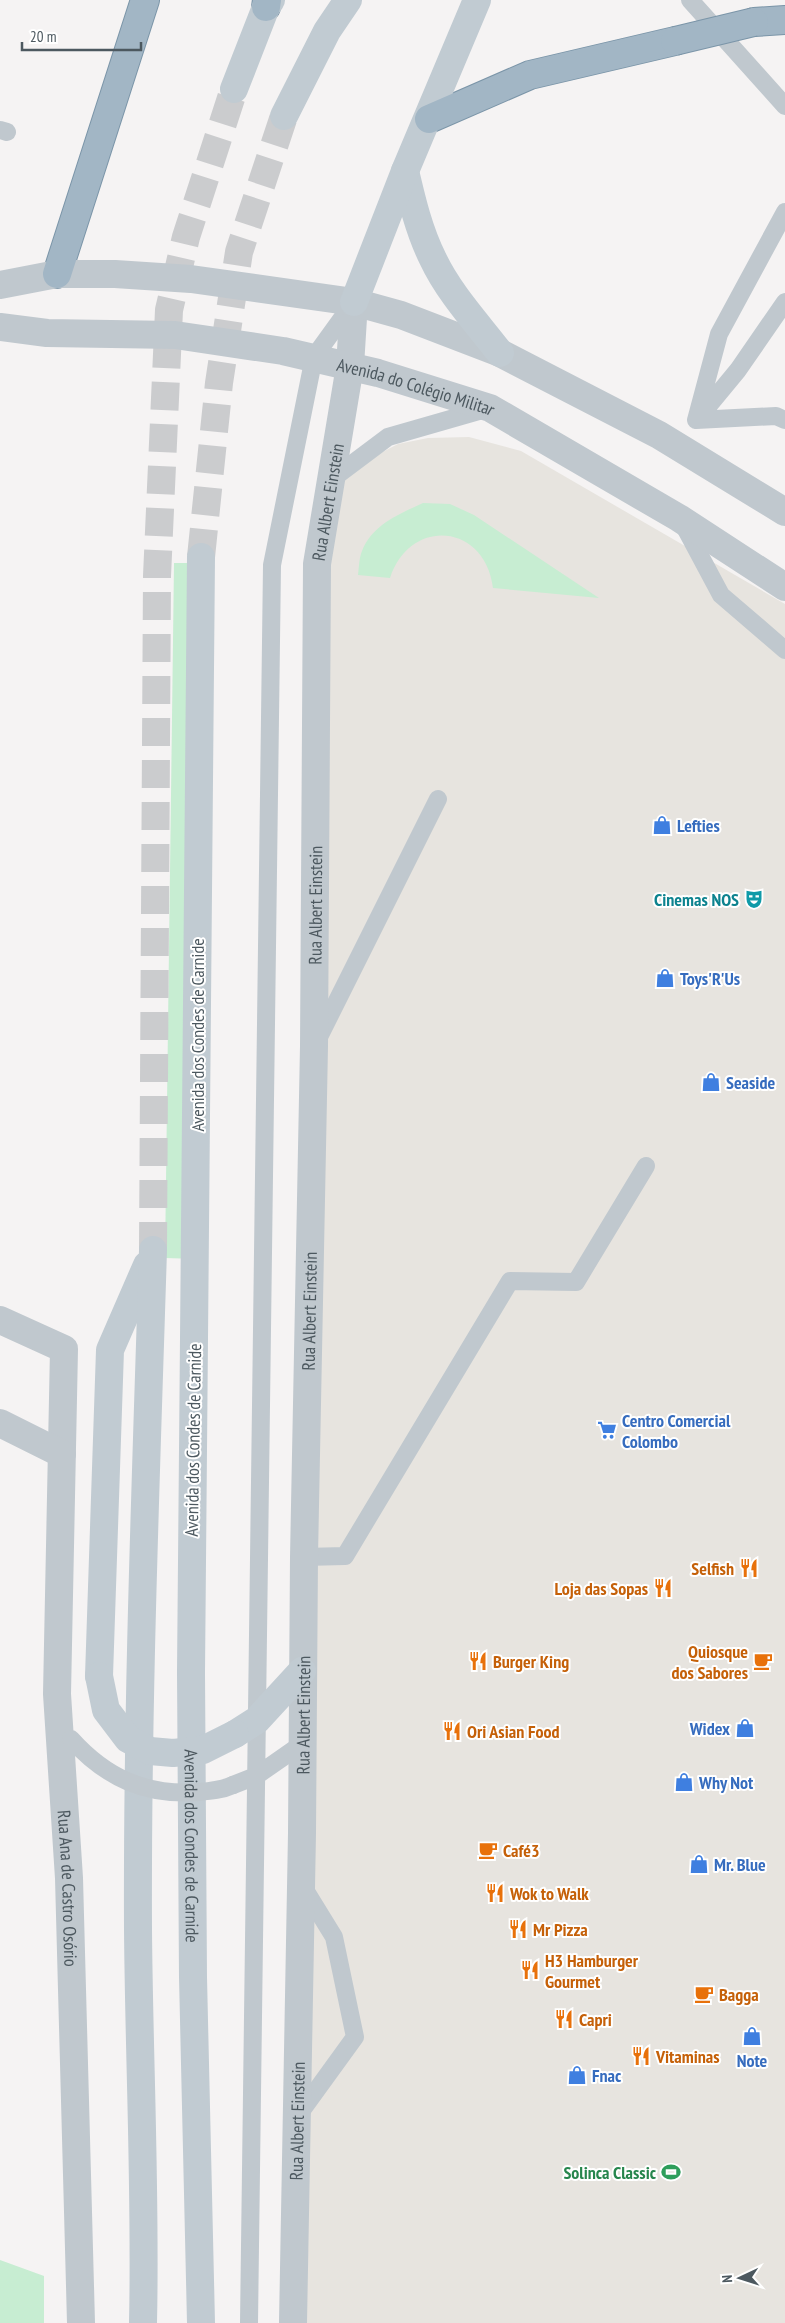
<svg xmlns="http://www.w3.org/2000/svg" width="785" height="2323" font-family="'PT Sans Narrow',sans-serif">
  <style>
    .commercial { fill: #e7e4df }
    .green { fill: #c7edd2 }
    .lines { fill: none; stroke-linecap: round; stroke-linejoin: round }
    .secondary-tunnel { stroke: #cbccce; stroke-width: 28; stroke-dasharray: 28 14; stroke-linecap: butt }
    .trunk-casing { stroke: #7b95a8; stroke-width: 30 }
    .service { stroke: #c0c8ce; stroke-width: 18 }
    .minor { stroke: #c0c8ce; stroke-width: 28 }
    .tertiary { stroke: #c0c8ce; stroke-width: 28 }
    .secondary { stroke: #c1cbd2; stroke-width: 28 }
    .trunk { stroke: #a2b6c5; stroke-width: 28 }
    .trunk-bridge-casing { stroke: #7b95a8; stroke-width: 30; stroke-linecap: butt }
    .service-bridge { stroke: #c0c8ce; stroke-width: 18 }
    .secondary-bridge { stroke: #c1cbd2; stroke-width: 28 }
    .trunk-bridge { stroke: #a2b6c5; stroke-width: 28 }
    .labels { text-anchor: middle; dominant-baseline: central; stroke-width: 4; stroke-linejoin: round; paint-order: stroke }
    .street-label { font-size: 18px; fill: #4c585f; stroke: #fff }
    .shop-label { font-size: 18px; font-weight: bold; fill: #366cbe; stroke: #fff; text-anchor: start }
    .culture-label { font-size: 18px; font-weight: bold; fill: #0d838f; stroke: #fff; text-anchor: end }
    .food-label { font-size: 18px; font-weight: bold; fill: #c56008; stroke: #fff; text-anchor: start }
    .leisure-label { font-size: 18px; font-weight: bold; fill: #27864d; stroke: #fff; text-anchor: end }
  </style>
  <rect width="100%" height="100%" fill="#f5f3f3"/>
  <path class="commercial" d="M469,437L521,451L785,604V2323H299L322,564L345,478L369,459L398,444L428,438Z"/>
  <path class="green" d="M423,503L450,504L474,515L599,598L493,588C485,523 410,517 390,578L358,575C359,568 359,558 362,551C372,525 399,514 423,503Z
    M174,563H206L197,1259L165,1258Z
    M0,2260L44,2276V2323H0Z"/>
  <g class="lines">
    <path class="secondary-tunnel" d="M201,557L219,383L239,252L284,116
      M153,1250L157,576L169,310L186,237L234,89"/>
    <g class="trunk-casing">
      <path id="trunk" d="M266,7L267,0
        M754,22L785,20
        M429,119L530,75L675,41
        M57,274L145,0"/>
    </g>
    <path class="service" d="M690,0L785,106
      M0,130L7,132
      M700,416L738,370L785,302
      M696,420L719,334L785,212
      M696,420L776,416L785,420
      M332,479L388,437L489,408
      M682,522L721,595L785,650
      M318,1039L438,799
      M304,1557L345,1556L510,1281L576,1282L646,1166
      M233,1785L256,1776L302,1744
      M297,2117L355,2037L334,1937L302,1885
      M249,2323L272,565L314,357L353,303"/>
    <g class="minor">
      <path id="s1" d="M0,1320L64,1349L57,1694L69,1878L81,2323"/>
      <path d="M0,1423L62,1454"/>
      <path id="s2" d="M293,2323L302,1833L304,1557L314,1046L317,564L350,366L354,302"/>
    </g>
    <g class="tertiary">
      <path d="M0,285L57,274H115L191,279L354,302L401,315L500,353L659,435L785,512"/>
      <path id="s3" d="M0,327L47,333L175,335L283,351L378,373L490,408L679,518L785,587"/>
    </g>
    <g class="secondary">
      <path d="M234,89L266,7L271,0"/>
      <path d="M284,116L327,31L348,0"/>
      <path d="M405,171C412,201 419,231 433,259C449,293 477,323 500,353"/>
      <path d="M354,302L405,171L477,0"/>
      <path id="s4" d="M201,557L191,1673L193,1977L201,2323"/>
      <path d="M99,1676L110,1350L147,1265"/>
      <path d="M235,1734L257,1720L302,1671"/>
      <path d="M143,2323C146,2192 139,2060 138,1929C137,1703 146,1476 153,1250"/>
    </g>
    <use href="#trunk" class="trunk"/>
    <g class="trunk-bridge-casing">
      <path id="trunk-bridge" d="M675,41L754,22"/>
    </g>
    <path class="service-bridge" d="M71,1739C106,1778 146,1796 199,1792C211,1791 222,1790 233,1785"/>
    <path class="secondary-bridge" d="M99,1676L106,1710L128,1739L150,1751L173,1753L203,1750L235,1734"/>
    <use href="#trunk-bridge" class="trunk-bridge"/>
  </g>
  <defs>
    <g id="shop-bare" transform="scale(1.5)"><path d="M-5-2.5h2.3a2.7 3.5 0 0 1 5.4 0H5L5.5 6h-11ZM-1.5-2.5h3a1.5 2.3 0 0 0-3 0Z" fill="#3f7fe0" stroke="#fff" stroke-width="2.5" paint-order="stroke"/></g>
    <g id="theatre-bare" transform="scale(1.5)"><path d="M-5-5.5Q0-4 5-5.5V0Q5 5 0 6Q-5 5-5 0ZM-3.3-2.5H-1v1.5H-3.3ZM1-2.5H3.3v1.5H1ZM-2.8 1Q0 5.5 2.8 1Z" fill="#0f9aa8" stroke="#fff" stroke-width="2.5" paint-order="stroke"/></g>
    <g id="supermarket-bare" transform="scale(1.5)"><path d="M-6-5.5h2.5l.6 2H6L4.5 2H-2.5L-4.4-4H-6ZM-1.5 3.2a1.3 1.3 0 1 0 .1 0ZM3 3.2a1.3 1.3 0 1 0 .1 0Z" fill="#3f7fe0" stroke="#fff" stroke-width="2.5" paint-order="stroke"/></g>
    <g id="restaurant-bare" transform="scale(1.5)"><path d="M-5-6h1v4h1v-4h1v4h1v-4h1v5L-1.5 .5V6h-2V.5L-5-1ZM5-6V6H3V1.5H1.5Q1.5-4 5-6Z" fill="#e8710a" stroke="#fff" stroke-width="2.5" paint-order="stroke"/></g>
    <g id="cafe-bare" transform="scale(1.5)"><path d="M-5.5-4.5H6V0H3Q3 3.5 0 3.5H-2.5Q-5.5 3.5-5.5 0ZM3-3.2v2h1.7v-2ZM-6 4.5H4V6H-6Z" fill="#e8710a" stroke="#fff" stroke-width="2.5" paint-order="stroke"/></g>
    <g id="stadium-bare" transform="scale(1.5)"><path d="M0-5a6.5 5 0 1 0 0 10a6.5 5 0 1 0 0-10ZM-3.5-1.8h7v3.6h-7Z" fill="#2e9e5b" stroke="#fff" stroke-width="2.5" paint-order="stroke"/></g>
  </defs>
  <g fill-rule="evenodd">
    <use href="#shop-bare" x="662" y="825"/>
    <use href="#theatre-bare" x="754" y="899"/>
    <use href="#shop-bare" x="665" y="978"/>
    <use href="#shop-bare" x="711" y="1082"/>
    <use href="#supermarket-bare" x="607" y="1430"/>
    <use href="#restaurant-bare" x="749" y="1568"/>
    <use href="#restaurant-bare" x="663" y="1588"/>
    <use href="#restaurant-bare" x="478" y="1661"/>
    <use href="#cafe-bare" x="763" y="1661"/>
    <use href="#shop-bare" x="745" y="1728"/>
    <use href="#restaurant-bare" x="452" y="1731"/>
    <use href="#shop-bare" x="684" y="1782"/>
    <use href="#cafe-bare" x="488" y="1850"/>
    <use href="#shop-bare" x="699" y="1864"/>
    <use href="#restaurant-bare" x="495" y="1893"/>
    <use href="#restaurant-bare" x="518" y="1929"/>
    <use href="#restaurant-bare" x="530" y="1970"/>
    <use href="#cafe-bare" x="704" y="1994"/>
    <use href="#restaurant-bare" x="564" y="2019"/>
    <use href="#shop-bare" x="752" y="2036"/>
    <use href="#restaurant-bare" x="641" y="2056"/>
    <use href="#shop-bare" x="577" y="2075"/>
    <use href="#stadium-bare" x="671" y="2172"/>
  </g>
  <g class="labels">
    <g class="street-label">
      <text stroke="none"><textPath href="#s3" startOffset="422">Avenida do Colégio Militar</textPath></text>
      <text stroke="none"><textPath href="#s2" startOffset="1822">Rua Albert Einstein</textPath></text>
      <text stroke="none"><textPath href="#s2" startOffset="1418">Rua Albert Einstein</textPath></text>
      <text transform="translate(197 1035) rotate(-90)">Avenida dos Condes de Carnide</text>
      <text stroke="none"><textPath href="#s2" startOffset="1012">Rua Albert Einstein</textPath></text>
      <text transform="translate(193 1440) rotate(-89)">Avenida dos Condes de Carnide</text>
      <text stroke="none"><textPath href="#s2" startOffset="608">Rua Albert Einstein</textPath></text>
      <text stroke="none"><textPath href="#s4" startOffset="1289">Avenida dos Condes de Carnide</textPath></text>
      <text stroke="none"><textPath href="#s1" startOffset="610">Rua Ana de Castro Osório</textPath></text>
      <text stroke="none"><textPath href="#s2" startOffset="202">Rua Albert Einstein</textPath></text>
    </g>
    <g class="shop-label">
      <text x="677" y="825">Lefties</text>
      <text x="680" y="978">Toys'R'Us</text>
      <text x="726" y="1082">Seaside</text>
      <text x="622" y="1420">Centro Comercial<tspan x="622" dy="21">Colombo</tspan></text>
      <text x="730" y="1728" text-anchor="end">Widex</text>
      <text x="699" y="1782">Why Not</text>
      <text x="714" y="1864">Mr. Blue</text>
      <text x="752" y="2060" text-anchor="middle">Note</text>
      <text x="592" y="2075">Fnac</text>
    </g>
    <g class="culture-label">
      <text x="739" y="899">Cinemas NOS</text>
    </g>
    <g class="food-label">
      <text x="734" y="1568" text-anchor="end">Selfish</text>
      <text x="648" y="1588" text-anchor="end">Loja das Sopas</text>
      <text x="748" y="1651" text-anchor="end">Quiosque<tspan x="748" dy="21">dos Sabores</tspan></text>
      <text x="493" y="1661">Burger King</text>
      <text x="467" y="1731">Ori Asian Food</text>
      <text x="503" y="1850">Café3</text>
      <text x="510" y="1893">Wok to Walk</text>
      <text x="533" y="1929">Mr Pizza</text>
      <text x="545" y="1960">H3 Hamburger<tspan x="545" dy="21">Gourmet</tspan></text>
      <text x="719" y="1994">Bagga</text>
      <text x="579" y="2019">Capri</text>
      <text x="656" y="2056">Vitaminas</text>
    </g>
    <g class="leisure-label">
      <text x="656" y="2172">Solinca Classic</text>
    </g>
  </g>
  <g transform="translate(740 2278) rotate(266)" stroke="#ffffff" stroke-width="4" paint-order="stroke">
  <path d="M0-4L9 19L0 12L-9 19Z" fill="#4c585f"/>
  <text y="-8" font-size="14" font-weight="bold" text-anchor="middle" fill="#4c585f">N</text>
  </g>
  <path d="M22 42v8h119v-8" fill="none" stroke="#4c585f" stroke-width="2.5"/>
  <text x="30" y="42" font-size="15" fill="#4c585f" stroke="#ffffff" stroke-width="4" paint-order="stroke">20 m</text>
</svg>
